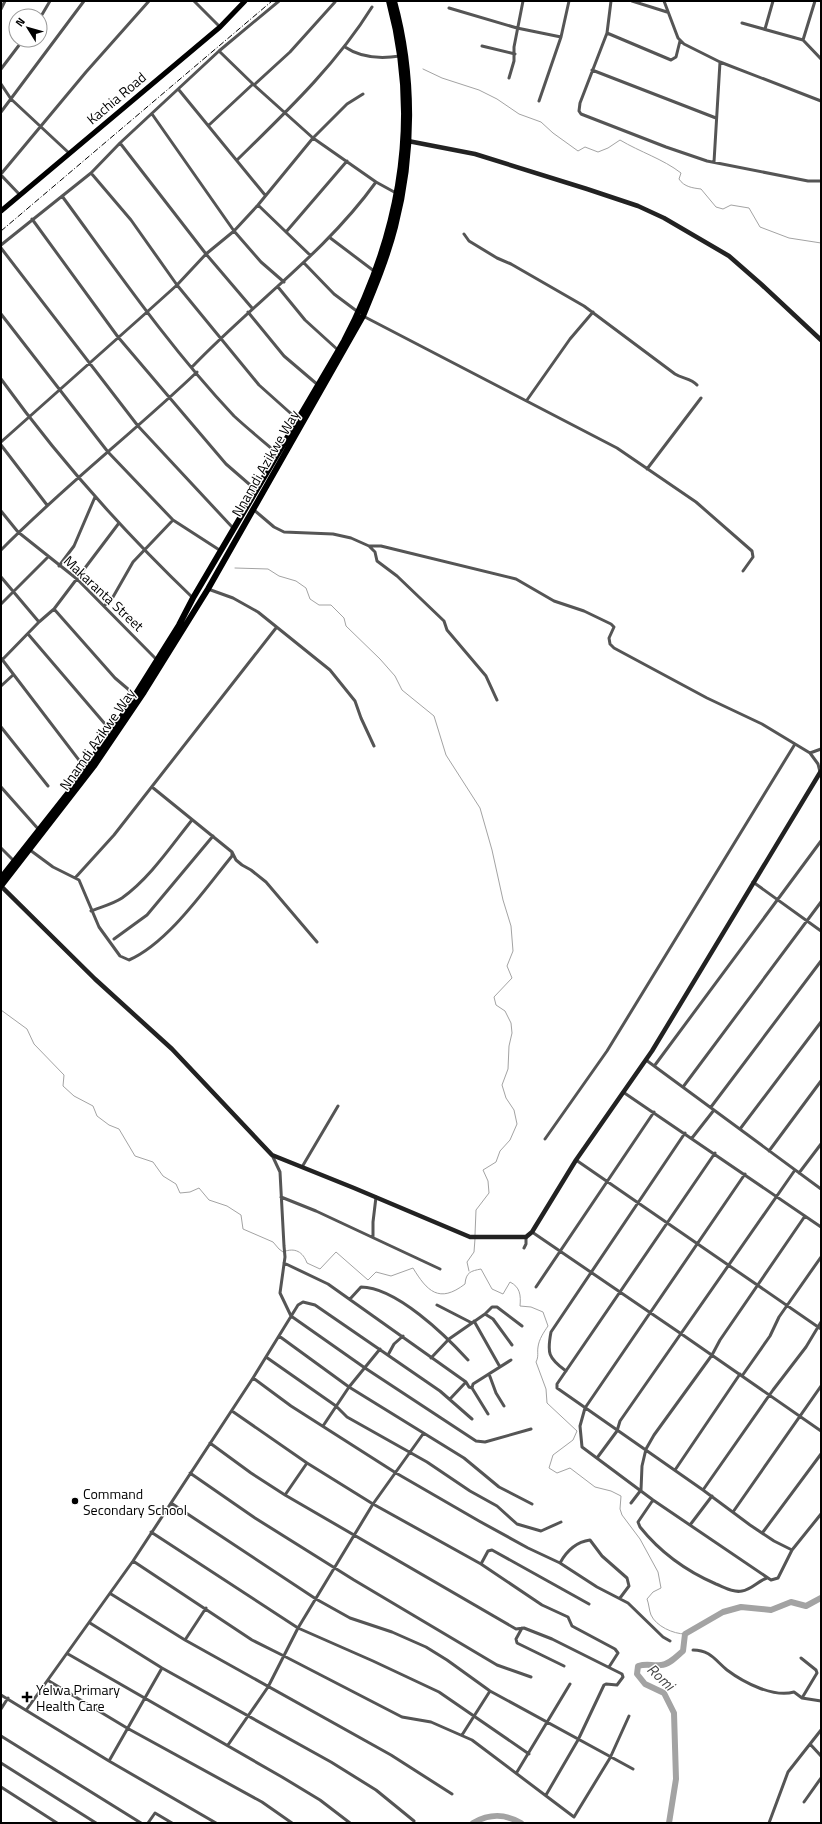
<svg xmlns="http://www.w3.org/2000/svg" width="822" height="1824" font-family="'Titillium Web',sans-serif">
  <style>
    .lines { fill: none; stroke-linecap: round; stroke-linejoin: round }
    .stream { stroke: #a3a3a3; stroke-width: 1 }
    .river { stroke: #a3a3a3; stroke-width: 6 }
    .street { stroke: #555; stroke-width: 3 }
    .secondary { stroke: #222; stroke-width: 4.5 }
    .primary { stroke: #000; stroke-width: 5 }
    .highway { stroke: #000; stroke-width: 6 }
    .rail { stroke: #000; stroke-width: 1; stroke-dasharray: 6 2 1 2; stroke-linecap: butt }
    .poi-dot { fill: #000; stroke: #fff; stroke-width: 1.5 }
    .labels { text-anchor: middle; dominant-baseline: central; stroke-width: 3; stroke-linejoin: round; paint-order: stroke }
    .street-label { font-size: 14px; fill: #000; stroke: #fff }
    .poi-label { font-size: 14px; fill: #000; stroke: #fff; text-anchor: start }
    .water-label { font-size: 15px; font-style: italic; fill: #444; stroke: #fff }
  </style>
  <rect width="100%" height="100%" fill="#fff"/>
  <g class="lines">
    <path class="stream" d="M423,69L442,78L479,90L497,99L519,114L541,122L553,133L578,151L585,147L598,152L608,148L620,140C640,152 663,159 681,173L679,179C684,187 693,188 701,189L716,207L723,209L731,205L749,208L760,227L789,238L821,243
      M235,568L268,569L279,576L296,581L306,588L310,599L319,605H331L344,618L346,626L380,659L395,676L402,690L434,716L446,755L480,808L492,850L503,900L511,926L513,951L507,966L512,978L494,997L496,1005L505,1011L511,1023L512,1033L509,1046L508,1069L502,1085L506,1098L514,1110L517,1124L510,1140L500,1151L496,1162L483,1170L488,1181L489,1193L476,1210L475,1235
      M1,1010L27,1029L34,1044L64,1075L63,1086L74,1096L93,1106L97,1116L109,1125L119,1129L135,1156L153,1162L163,1176L176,1184L180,1193L190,1192L199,1188L209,1200L227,1206L241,1215L243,1229L273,1242L279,1249L283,1252C295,1247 303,1252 307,1263L320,1269L336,1252L368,1280L376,1272L391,1276L413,1268C427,1291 439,1304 465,1284C466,1272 471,1271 481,1269L492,1289L503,1294L510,1282C520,1287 521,1295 520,1306L531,1307L543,1312L548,1326C544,1332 539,1339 538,1347C537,1353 539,1356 536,1362L546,1389L547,1403L577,1431L573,1440L553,1455L549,1468L557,1473L570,1468L595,1487L611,1491L621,1496L620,1509L622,1515L640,1539L658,1572L661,1588L653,1592L647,1599C649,1604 649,1610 651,1615C656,1626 673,1634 685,1634
      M469,1271L467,1262L474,1252L475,1239"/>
    <path class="river" d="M473,1823C489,1814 504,1813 521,1823
      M669,1823L676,1779L674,1713L664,1693L645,1684L637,1674L638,1666C648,1663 651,1666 661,1665C669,1665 677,1656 683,1651L685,1634L723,1612L741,1607L771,1610L791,1602L806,1606L821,1598"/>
    <path class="street" d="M194,1L220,27
      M611,1L607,33L580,103L579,111L581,114L666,147L707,161L808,181H821
      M632,1L667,12
      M664,1L678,38L684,44L720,62L821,101
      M449,8L517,28L561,37
      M1,9L5,1
      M40,18L50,1
      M742,23L803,40L821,59
      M765,29L773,1
      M607,33L671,60L676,57L680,41
      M803,40L815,1
      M482,46L515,54
      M345,47C361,58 381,59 400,56
      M219,51L254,85L313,138L376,182L396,193
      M1,69L23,40
      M592,70L716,118
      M509,78L514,61V47L523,1
      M1,84L11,99L69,153
      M254,85L290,52L335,2
      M179,90L265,195
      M539,101L561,37L569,1
      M1,112L84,1
      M152,114L234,231L261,262L284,282
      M209,125L253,84
      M120,143L206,254L252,308
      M237,160C285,113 336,65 372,7
      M714,162L720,62
      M91,173L131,220L177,285L259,385L297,419
      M1,174L86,72L149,1
      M1,175L20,195
      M62,196C117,271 170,348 234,416C248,429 263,441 278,454
      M258,205L310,255
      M32,219L118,337L226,464L256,490
      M286,232L347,161
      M464,234L469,241L497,258L511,264L584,306L675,374C683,379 691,378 697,385
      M329,237L374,271
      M1,245L91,173L120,143L219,51L279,1
      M1,248L138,426L233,528
      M304,263L334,294L358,312
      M278,287L305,320L338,350
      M248,312L284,356L318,385
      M1,314L108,452L173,520L221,551
      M363,316L617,448L696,502L752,551L753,557L743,571
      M192,367C252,304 325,253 376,182
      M1,379C58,458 122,530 193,598
      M527,400L570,339L593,312
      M1,442L147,312L177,285L206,254L234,231L258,205L313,138L347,104L363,94
      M1,445L47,505
      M647,469L701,398
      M254,510L274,527L284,532L333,534L351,538L369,546H381L516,579L554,601L584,611L611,624L614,627L609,638L610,644L614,648L707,698L762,724L810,753L818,764L820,772
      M1,511L18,532L77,579L157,660
      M369,546L375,552L377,561L397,576L444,621L447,630L486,676L497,700
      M1,550C63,487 133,433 197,372
      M59,566L74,546L95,497
      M1,577L39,622
      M208,589L233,598L258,612L330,670L355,701L361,718L374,746
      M1,604L48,557
      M104,606L113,597L133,562L173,520
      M54,609L115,678L135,695
      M28,634L111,731
      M1,658L85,768
      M2,660L39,622L54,609L119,523
      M1,686L13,675
      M1,727L48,786
      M810,753L821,749
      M1,787L40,831
      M152,787L232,852L236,860L242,865L251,870L266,882L317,942
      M1,848L15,862
      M30,850L53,867L79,880L99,927L120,956L129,960C168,943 205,889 232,856V852
      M75,878L114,835L276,628
      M753,882L821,931
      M91,911C101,907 113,904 122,898C150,878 171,846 192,820
      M114,939L147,915L213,836
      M646,1060L821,1189
      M655,1065L821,841
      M683,1087L821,902
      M623,1092L821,1227
      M711,1107L821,961
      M740,1129L821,1022
      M692,1138L714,1110
      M545,1139L607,1051L795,744
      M769,1151L821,1081
      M715,1153L557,1384V1388L703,1490L750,1525L774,1541L792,1550
      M272,1155L280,1172L284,1246L285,1257L280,1293L291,1316L365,1368L476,1441L485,1442L531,1429
      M576,1160L821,1329
      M302,1167L338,1106
      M799,1173L821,1144
      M745,1174L585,1408L580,1426L582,1447L653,1500L771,1580L778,1578L792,1550L821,1514
      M281,1197L316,1211L440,1269
      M532,1232L680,1333L821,1431
      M373,1237V1222L376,1197
      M524,1248L526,1244V1237
      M284,1263L328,1284L466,1382L469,1387L472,1388L473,1384L511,1360
      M536,1287L654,1112
      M350,1299L361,1287C396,1287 446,1336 468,1360
      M437,1305L472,1323
      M485,1314L492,1307H497L522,1326
      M474,1321L500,1367
      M279,1336L349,1387L464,1458L499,1487L532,1504
      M388,1355L394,1344L403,1336
      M266,1357L336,1406L347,1417L427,1462L470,1491L497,1506L517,1524L541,1531L561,1522
      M431,1358L449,1339L485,1314L493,1319L512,1345
      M566,1371C548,1358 547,1353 551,1332L685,1133
      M489,1374L496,1393L504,1406
      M742,1376L770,1336L779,1317L821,1257
      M253,1378L291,1406L396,1473L479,1521L528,1548L560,1563L597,1587L628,1603L663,1637L670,1641
      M472,1388L488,1414
      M450,1399L466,1382
      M232,1411L307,1463L373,1504L481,1564L542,1605L568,1617L572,1626L615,1649L618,1653L609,1667
      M323,1426L349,1387L380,1349
      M210,1443L251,1473L285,1495L516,1629L524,1628L552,1639L622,1674L623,1677L617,1685L606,1684L604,1685L578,1740L546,1795
      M597,1458L617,1431L620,1421L795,1170
      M675,1470L740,1374
      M190,1473L255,1518L354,1580L497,1665L531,1677
      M703,1490L773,1390L806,1347L821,1322
      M285,1495L307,1463
      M653,1500L638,1522L640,1527C660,1552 686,1571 716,1584C724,1587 733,1593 742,1591C751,1590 758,1581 767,1578
      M171,1503L316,1599L350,1618L392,1632L426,1647L447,1660L490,1691L633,1769
      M631,1503L641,1490L642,1466L646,1449L654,1435L712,1355L720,1340L805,1216
      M733,1512L821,1386
      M690,1525L712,1496
      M151,1532L298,1628L373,1661L439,1692L529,1754
      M763,1532L821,1454
      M133,1561L252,1640L284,1656L402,1717L431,1722L472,1740L574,1817L610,1758L629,1716
      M560,1563C566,1552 576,1542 590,1540L602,1556L627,1578L629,1586L620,1598
      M481,1564L488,1551L492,1550L589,1604
      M111,1594L185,1640L391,1755L452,1794
      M90,1623L162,1668L331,1762L376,1790L414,1821
      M522,1628L516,1639L517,1643L564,1666
      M185,1640L206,1608
      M693,1650C710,1650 715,1660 727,1670C743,1682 773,1698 794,1692L802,1698L821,1701
      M68,1654L282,1777L320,1800L350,1823
      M801,1658L816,1670L817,1673L802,1698
      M49,1681L127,1728L262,1802L292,1823
      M1,1695L109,1761L216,1823
      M1,1709L8,1698
      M27,1709L133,1561L253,1378L298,1305L303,1302L315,1305L440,1391L472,1419
      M462,1735L490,1691
      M1,1736L141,1823
      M810,1744L821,1756
      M228,1745L268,1687L298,1628L373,1504L423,1434
      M109,1761L162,1668
      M1,1763L96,1823
      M517,1772L570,1684
      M1,1787L57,1823
      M804,1802L821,1778
      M148,1823L155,1813L172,1823
      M769,1823L788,1772L821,1730"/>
    <path class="secondary" d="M408,141L475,154L587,189L638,206L664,218L729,256L761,284L821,340
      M1,886L95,979L172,1049L272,1155L354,1188L470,1237H526L532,1232L576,1160L652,1051L821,771"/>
    <path class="primary" d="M1,211L220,27L245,1"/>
    <path class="highway" d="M1,878L68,793L122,716L179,625L193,598L344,341C400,234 421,120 389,1
      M1,886L94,766L144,692L208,589L363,316C375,287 387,258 395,227C414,154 414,74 394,1"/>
    <path class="rail" d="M1,231L272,1"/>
  </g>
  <g class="poi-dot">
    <circle cx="75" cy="1501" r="4"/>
    <path d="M25 1691h4v4h4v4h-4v4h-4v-4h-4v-4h4z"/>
  </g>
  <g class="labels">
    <g class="street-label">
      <text transform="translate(116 98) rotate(-40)">Kachia Road</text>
      <text transform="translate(265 463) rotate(-60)">Nnamdi Azikwe Way</text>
      <text transform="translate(104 593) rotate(43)">Makaranta Street</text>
      <text transform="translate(97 739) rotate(-55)">Nnamdi Azikwe Way</text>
    </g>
    <g class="poi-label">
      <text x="83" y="1493">Command<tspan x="83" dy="16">Secondary School</tspan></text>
      <text x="36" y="1689">Yelwa Primary<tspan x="36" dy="16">Health Care</tspan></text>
    </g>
    <g class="water-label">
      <text transform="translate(661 1677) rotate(43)">Romi</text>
    </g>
  </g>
  <rect width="822" height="1824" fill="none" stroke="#000000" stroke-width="4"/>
  <g transform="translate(28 28) rotate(307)"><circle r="19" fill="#ffffff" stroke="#999999"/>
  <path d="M0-3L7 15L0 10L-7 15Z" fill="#000000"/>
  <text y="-6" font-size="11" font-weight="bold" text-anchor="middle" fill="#000000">N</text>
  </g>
</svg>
